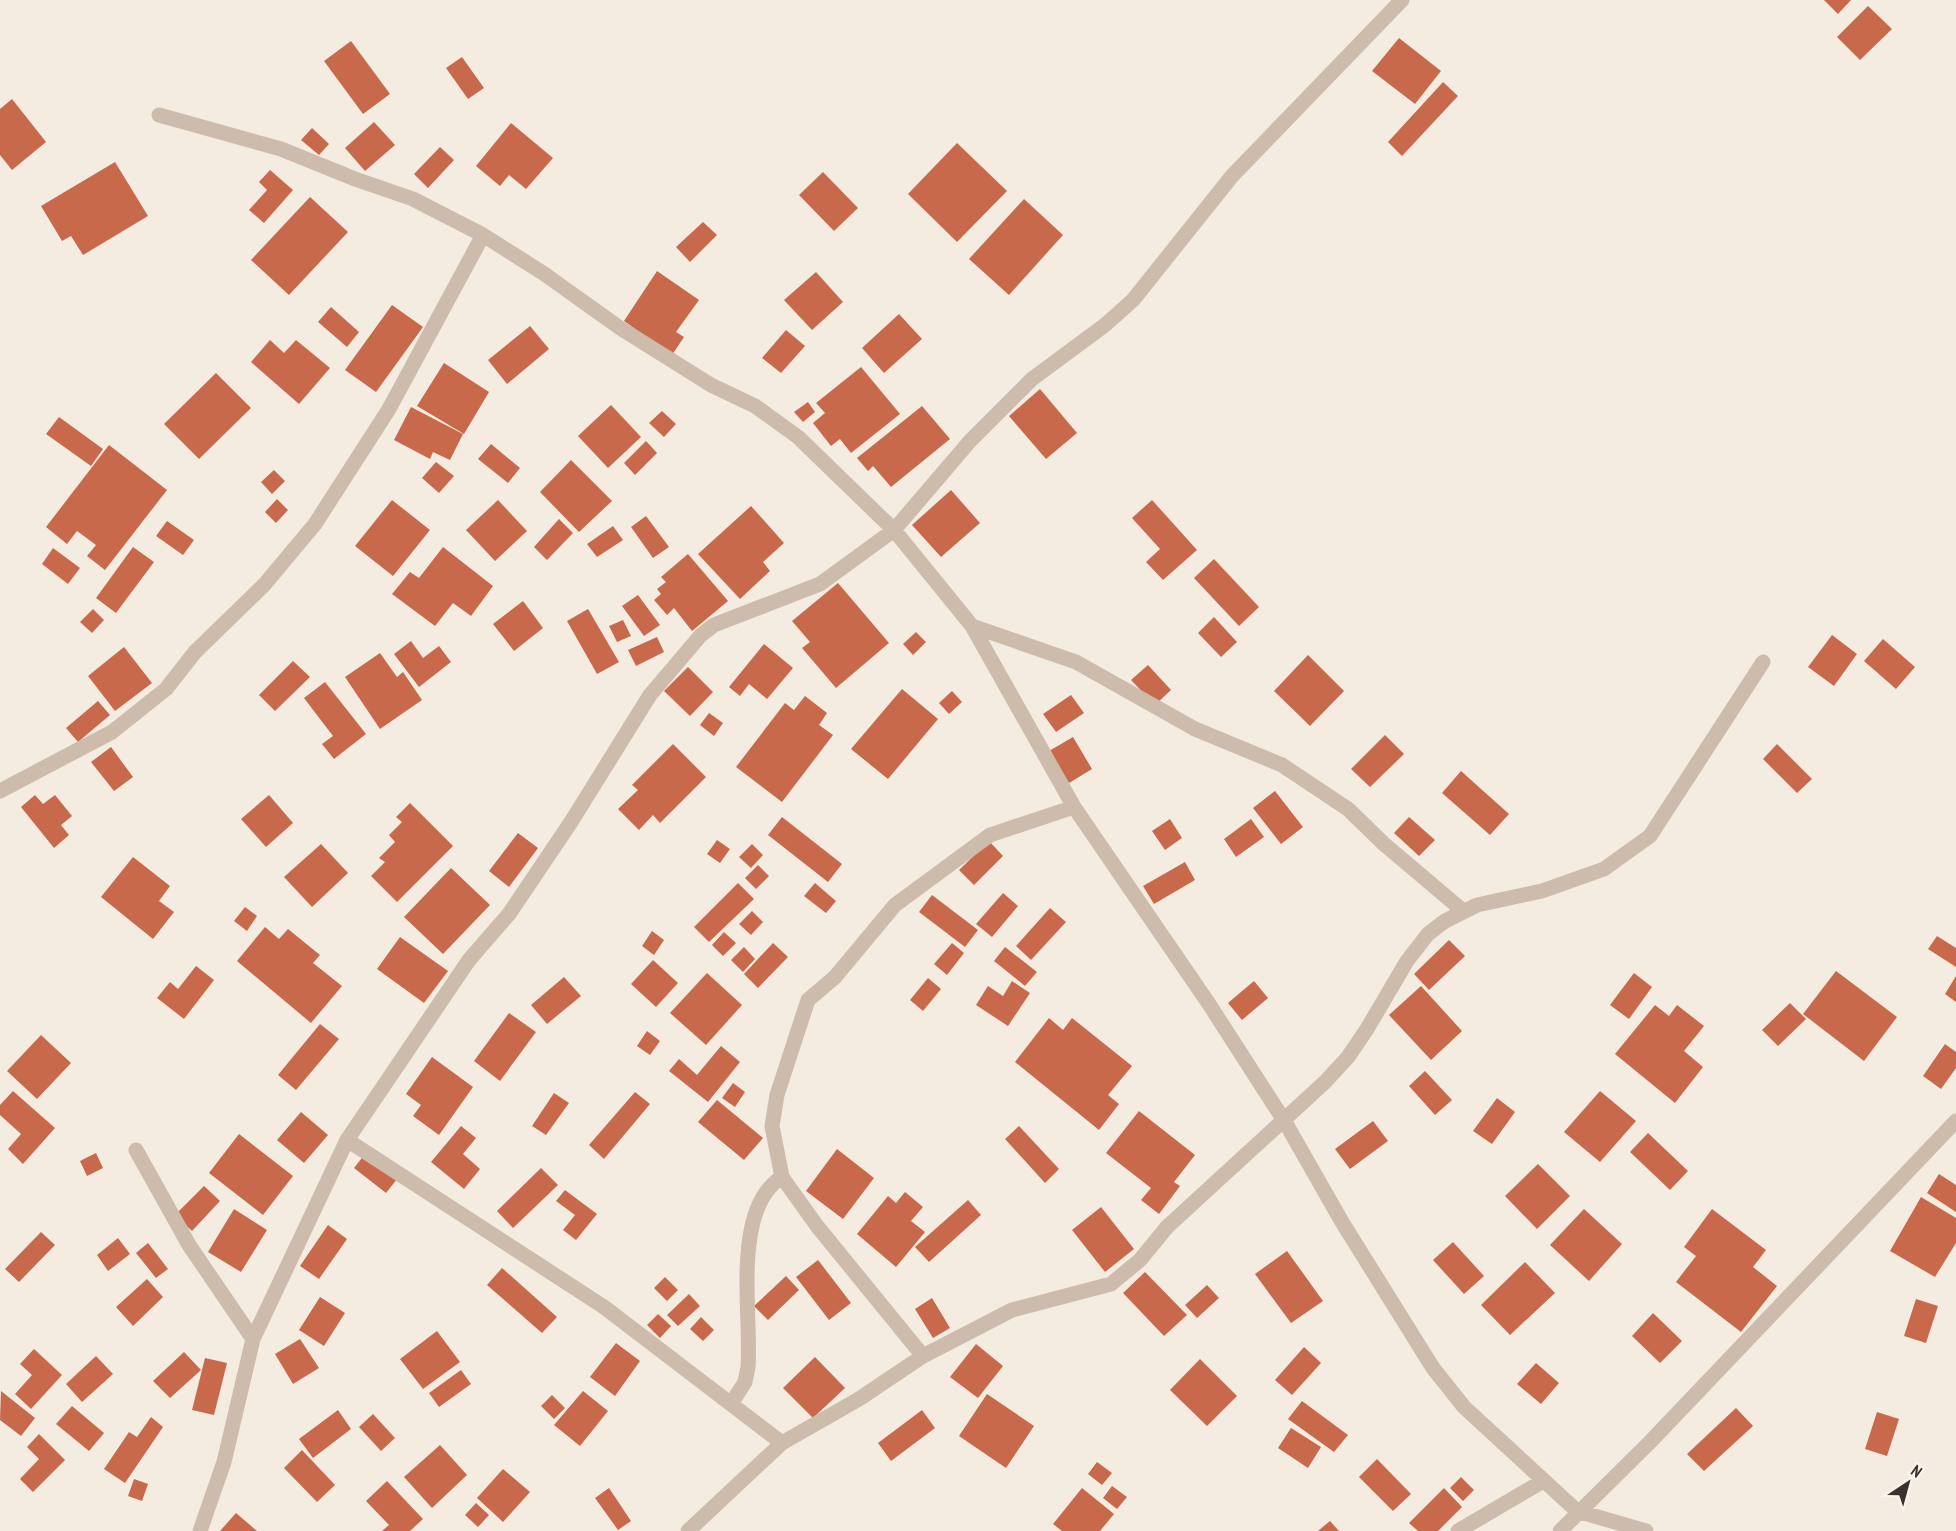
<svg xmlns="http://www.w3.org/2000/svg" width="1956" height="1531" font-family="'PT Sans Narrow',sans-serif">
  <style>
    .building { fill: #c8694b }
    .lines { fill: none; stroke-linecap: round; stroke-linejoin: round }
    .street { stroke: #cdbbac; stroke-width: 15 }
  </style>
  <rect width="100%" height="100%" fill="#f4ebe1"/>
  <path class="building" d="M1824,0H1851L1838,14Z
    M1868,6L1892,29L1860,60L1837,37Z
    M1399,38L1441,71L1415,104L1372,71Z
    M351,41L390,94L363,114L324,61Z
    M462,57L484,88L468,99L446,68Z
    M1443,82L1458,96L1402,156L1388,142Z
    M12,99L46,142L12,170L0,155V109Z
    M374,122L395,145L365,171L345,148Z
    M511,123L553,158L526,189L509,175L500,186L476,166Z
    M312,128L329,144L319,155L301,140Z
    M957,143L1007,191L957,242L908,194Z
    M440,147L454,160L428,188L414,174Z
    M115,162L148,216L83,255L71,236L62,241L41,206Z
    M270,170L293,190L264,223L249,210L267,190L259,182Z
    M823,172L858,208L834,231L799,195Z
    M310,197L348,232L289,295L251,260Z
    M1024,199L1063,235L1009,295L969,259Z
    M703,222L717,235L690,262L676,247Z
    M657,271L699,300L676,332L684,337L672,355L624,321Z
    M816,272L843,302L812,330L784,300Z
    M392,305L423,327L376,392L345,370Z
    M331,307L359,332L347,347L318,322Z
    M899,314L922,339L884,373L862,348Z
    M530,326L549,349L507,384L488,360Z
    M786,330L805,346L781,373L762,358Z
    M270,340L284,353L296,340L330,368L299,404L251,362Z
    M444,363L489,392L464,434L417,406Z
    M861,367L900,414L851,453L840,439L831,446L813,423L825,413L816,403Z
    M216,373L251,408L199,459L164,424Z
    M1040,389L1077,433L1046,459L1009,416Z
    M808,402L815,412L803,422L794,412Z
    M611,405L641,437L608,468L578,436Z
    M922,406L950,439L891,487L873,466L868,471L857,458Z
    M411,407L463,434L450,460L433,452L430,459L394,440Z
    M662,411L676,424L664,437L649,423Z
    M59,417L103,449L91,466L46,434Z
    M646,441L657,453L635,475L624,463Z
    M491,444L520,468L508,483L478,459Z
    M109,445L167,490L105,570L87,556L96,545L77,531L67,544L46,527Z
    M571,460L612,501L579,532L540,492Z
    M436,462L454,476L439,493L422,478Z
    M274,470L285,481L272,494L261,482Z
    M951,490L980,523L941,557L912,525Z
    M277,499L288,510L276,523L265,512Z
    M392,500L430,530L393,576L355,546Z
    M498,500L527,531L495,561L466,530Z
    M1152,500L1197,550L1163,580L1146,562L1160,549L1132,518Z
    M751,506L784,543L763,562L770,571L740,599L698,554Z
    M646,516L669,547L653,558L631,527Z
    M559,519L573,533L547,560L534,547Z
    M167,521L194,540L183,555L156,536Z
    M613,526L623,540L597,557L587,544Z
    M133,547L154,562L116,613L96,598Z
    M443,547L493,586L471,616L453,603L435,626L392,594L410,572L419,578Z
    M53,548L80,568L68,584L42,564Z
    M688,554L728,601L692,631L674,608L667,615L654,600L661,594L657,589L666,582L661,577Z
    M1214,559L1259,607L1239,626L1194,578Z
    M838,583L889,643L836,688L802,648L810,642L792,621Z
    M638,595L660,625L644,636L622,606Z
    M523,601L543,628L514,651L493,624Z
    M93,609L104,620L92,633L80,622Z
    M588,609L619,662L597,674L567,621Z
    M1214,617L1237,642L1221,657L1198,633Z
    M623,620L631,636L617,642L609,626Z
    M916,632L926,642L913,655L903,644Z
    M1832,635L1857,654L1834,686L1808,667Z
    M657,637L664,652L636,666L628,650Z
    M1883,639L1915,667L1896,689L1864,661Z
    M411,641L423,658L439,646L451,662L419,687L394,654Z
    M764,644L793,668L767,699L749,684L740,696L729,687Z
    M124,647L152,683L115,711L88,676Z
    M380,653L397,677L403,672L422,700L380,729L345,677Z
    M1308,655L1344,691L1310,726L1274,691Z
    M293,661L310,677L275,711L259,695Z
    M1148,665L1171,690L1155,705L1131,680Z
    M688,667L713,692L690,716L664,691Z
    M325,682L366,734L334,759L322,744L333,736L304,698Z
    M902,689L938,719L888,779L851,749Z
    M952,691L962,702L949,714L939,703Z
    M1071,695L1084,713L1056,732L1043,714Z
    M805,696L827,713L819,725L833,735L782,802L736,767L785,703L794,710Z
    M98,701L110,715L78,742L66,728Z
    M709,713L723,723L714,736L700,725Z
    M1385,735L1404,754L1370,787L1351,769Z
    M1073,737L1092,769L1069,783L1049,751Z
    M673,744L706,777L660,823L653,815L639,830L618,809L638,790L632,785Z
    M1777,744L1812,779L1797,793L1763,759Z
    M111,747L133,777L114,791L91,762Z
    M1461,771L1509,814L1490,835L1442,793Z
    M1275,791L1303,827L1281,844L1253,808Z
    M35,795L43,804L55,795L72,816L61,825L69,835L54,848L21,807Z
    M269,795L293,823L266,847L241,819Z
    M410,803L453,846L397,902L371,876L385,862L379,858L395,842L389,835L402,822L396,817Z
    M782,817L842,864L828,882L768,835Z
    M1409,817L1435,840L1419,856L1394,833Z
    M1170,819L1182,838L1165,850L1152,831Z
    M1251,819L1264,837L1236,857L1224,839Z
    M518,833L538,848L509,887L489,871Z
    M717,840L730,849L720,863L707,854Z
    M989,841L1003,856L974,885L959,870Z
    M321,844L348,873L312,907L284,877Z
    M752,844L763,855L751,868L739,857Z
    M133,857L170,886L159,901L174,912L153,939L101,897Z
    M1185,862L1195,880L1154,904L1143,886Z
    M758,865L769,876L756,889L745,878Z
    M451,868L490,905L443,954L404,917Z
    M738,883L754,899L709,942L694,927Z
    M815,883L836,901L826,913L804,896Z
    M1003,893L1018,906L992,937L976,924Z
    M932,895L978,930L965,947L919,912Z
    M245,907L257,916L247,931L234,921Z
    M1050,908L1066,922L1031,960L1016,946Z
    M752,911L763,922L751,935L739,924Z
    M265,927L279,939L288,929L320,955L313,963L342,986L311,1023L237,961Z
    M652,931L664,940L654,955L642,946Z
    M724,932L736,943L723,956L712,945Z
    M1937,936L1956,948V967L1928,949Z
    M400,937L448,971L424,1003L377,969Z
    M1449,940L1465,956L1429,990L1414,974Z
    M773,943L788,957L758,988L744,974Z
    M952,943L964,953L947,975L934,964Z
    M744,947L755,959L743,972L731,960Z
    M1005,947L1037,972L1025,986L994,961Z
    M653,960L678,983L656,1007L631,984Z
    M196,966L214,980L184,1019L157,998L170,982L178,989Z
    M1836,971L1897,1017L1864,1061L1803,1014Z
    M707,973L742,1005L706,1045L670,1013Z
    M1634,973L1652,987L1629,1019L1610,1005Z
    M1956,976V1002L1945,994Z
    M564,977L581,996L547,1024L531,1005Z
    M928,978L941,989L923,1011L910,1000Z
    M1012,981L1030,993L1008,1026L976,1005L988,986L1003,996Z
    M1254,981L1268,998L1242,1020L1228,1003Z
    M1421,986L1462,1031L1431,1060L1389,1015Z
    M1790,1003L1806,1019L1778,1046L1762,1030Z
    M1655,1005L1669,1016L1677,1005L1704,1026L1684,1051L1703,1067L1675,1103L1615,1054Z
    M509,1013L536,1032L500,1081L474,1061Z
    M1049,1018L1063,1030L1072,1018L1132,1066L1108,1095L1119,1104L1099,1130L1015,1062Z
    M320,1024L339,1039L296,1090L278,1075Z
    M647,1031L660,1041L650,1055L637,1046Z
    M41,1035L71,1063L37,1099L7,1071Z
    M1945,1044L1956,1052V1068L1941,1089L1923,1076Z
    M721,1046L740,1062L708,1102L669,1071L679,1059L697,1075Z
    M432,1057L473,1087L439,1135L413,1116L421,1105L406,1094Z
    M1425,1071L1452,1100L1435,1115L1409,1086Z
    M733,1083L745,1092L735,1107L722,1098Z
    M13,1091L55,1128L23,1164L8,1149L21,1134L0,1115V1105Z
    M1600,1091L1636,1121L1600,1162L1564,1132Z
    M635,1092L650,1104L604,1159L589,1145Z
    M554,1093L569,1103L546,1135L532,1126Z
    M1497,1098L1515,1112L1492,1144L1473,1131Z
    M717,1100L763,1138L744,1160L698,1122Z
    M1139,1111L1195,1155L1174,1182L1180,1186L1159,1214L1141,1200L1151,1188L1106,1153Z
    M301,1112L328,1135L304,1163L277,1140Z
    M1373,1121L1388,1141L1350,1169L1335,1149Z
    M461,1126L476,1138L463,1154L480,1169L464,1189L431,1162Z
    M1019,1126L1059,1169L1045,1183L1005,1139Z
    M1648,1133L1688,1171L1670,1190L1630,1152Z
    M239,1134L293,1176L263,1215L209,1173Z
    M837,1149L874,1178L843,1219L806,1191Z
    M96,1153L103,1168L87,1176L80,1161Z
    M365,1154L397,1179L386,1193L354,1168Z
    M1538,1164L1570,1196L1537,1229L1505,1196Z
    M541,1168L558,1185L513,1228L497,1211Z
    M1939,1174L1956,1185V1212L1927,1193Z
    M204,1186L220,1201L192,1231L175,1215Z
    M565,1190L597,1214L576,1240L563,1230L575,1215L556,1201Z
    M905,1192L923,1207L911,1221L925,1232L896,1267L857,1234L888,1196L896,1203Z
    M1921,1197L1956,1218V1243L1935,1277L1890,1251Z
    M968,1200L981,1215L929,1262L915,1247Z
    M1101,1207L1134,1249L1105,1272L1072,1230Z
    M234,1209L267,1230L241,1272L208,1252Z
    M1584,1209L1622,1244L1589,1281L1550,1245Z
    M1712,1209L1766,1250L1753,1267L1777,1286L1741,1332L1676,1282L1696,1256L1684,1247Z
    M328,1225L347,1239L319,1279L300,1266Z
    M41,1232L55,1245L19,1282L5,1269Z
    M118,1238L130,1254L108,1271L97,1255Z
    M1453,1242L1484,1276L1464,1294L1433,1260Z
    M148,1243L168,1269L156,1278L136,1253Z
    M1287,1251L1323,1301L1291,1323L1255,1274Z
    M818,1260L851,1303L829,1320L796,1277Z
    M1525,1262L1555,1293L1510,1335L1481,1305Z
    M502,1268L557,1317L542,1333L487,1285Z
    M1145,1272L1187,1315L1164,1336L1123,1293Z
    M786,1276L799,1290L768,1320L754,1306Z
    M665,1277L678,1290L667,1301L654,1288Z
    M147,1279L163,1297L133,1326L116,1307Z
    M1207,1285L1219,1298L1197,1318L1185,1305Z
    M689,1294L700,1306L678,1326L667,1315Z
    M320,1297L345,1313L324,1346L299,1330Z
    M932,1298L950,1328L933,1338L915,1309Z
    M1916,1299L1938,1306L1926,1343L1904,1336Z
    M1653,1313L1682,1341L1660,1363L1632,1336Z
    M658,1314L671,1326L660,1338L647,1325Z
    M701,1317L714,1330L703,1341L690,1329Z
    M437,1331L460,1362L423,1389L400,1359Z
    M300,1339L319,1368L293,1384L275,1354Z
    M616,1343L640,1361L615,1396L590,1377Z
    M976,1344L1003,1366L978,1398L950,1377Z
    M1304,1347L1321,1363L1292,1395L1275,1380Z
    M34,1349L62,1375L31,1409L15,1394L32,1375L20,1364Z
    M184,1352L201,1370L170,1398L153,1381Z
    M96,1356L113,1374L82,1402L66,1384Z
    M815,1357L845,1388L813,1418L783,1388Z
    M205,1358L227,1363L214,1415L192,1410Z
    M1200,1359L1237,1396L1207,1426L1170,1390Z
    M1536,1363L1559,1383L1541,1404L1517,1384Z
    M461,1370L471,1384L439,1407L429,1393Z
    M1,1391L35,1418L21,1436L0,1420Z
    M583,1391L608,1411L580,1446L554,1425Z
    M987,1394L1034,1426L1006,1468L959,1436Z
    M552,1395L565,1408L554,1419L541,1406Z
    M1302,1401L1348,1435L1334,1452L1288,1419Z
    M72,1406L104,1433L89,1451L56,1424Z
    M1736,1408L1753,1426L1704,1471L1687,1454Z
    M338,1410L351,1429L313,1458L299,1439Z
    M922,1410L935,1428L891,1461L878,1443Z
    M1877,1412L1899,1419L1887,1456L1865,1449Z
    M373,1414L395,1438L381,1451L359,1427Z
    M151,1417L163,1427L125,1483L104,1469L129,1432L137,1437Z
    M1291,1428L1321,1447L1308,1468L1278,1448Z
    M39,1434L65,1460L33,1492L20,1479L39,1459L27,1447Z
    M440,1445L467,1475L432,1508L404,1477Z
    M302,1450L335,1485L317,1502L284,1468Z
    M1377,1459L1411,1494L1393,1511L1359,1477Z
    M1097,1462L1112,1473L1102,1485L1088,1474Z
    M503,1469L530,1492L503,1522L477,1498Z
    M1461,1477L1474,1490L1463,1501L1450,1488Z
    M134,1479L148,1484L142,1501L128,1496Z
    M387,1481L423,1519L410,1531H382L389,1525L366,1501Z
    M1112,1486L1127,1497L1117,1509L1103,1498Z
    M609,1488L631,1521L618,1530L595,1498Z
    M1082,1488L1114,1514L1100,1531H1062L1053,1524Z
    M1444,1488L1462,1507L1438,1531H1418L1409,1523Z
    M476,1503L489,1515L478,1527L465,1515Z
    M236,1513L257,1531H220Z
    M1330,1521L1339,1531H1318Z"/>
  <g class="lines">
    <path class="street" d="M159,115L281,149L355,179L413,199L483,235L543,273L620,328L711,385L755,406L798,437L894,530L972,626L1074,807L1209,1004L1285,1122L1342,1222L1433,1368L1464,1407L1577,1511L1646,1531
      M972,626L1076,662L1195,729L1282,765L1348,809L1384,844L1462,910
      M0,791L112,732L166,689L195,652L264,585L315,524L389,409L483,235
      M347,1140L604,1307L782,1443
      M136,1150L189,1245L253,1339
      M923,1356L817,1226L782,1177L772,1126L777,1095L808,1000L835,977L895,905L990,835L1074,807
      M731,1404L745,1382L748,1367C752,1315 731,1209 782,1177
      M200,1531L224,1462L253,1339L347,1140L469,960L509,914L571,822L650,695L701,635L714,625L820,584L894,530L970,441L1032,379L1105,325L1133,300L1232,176L1402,0
      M688,1531L782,1443L859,1399L923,1356L1012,1310L1111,1284L1140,1260L1167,1227L1325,1082L1348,1057L1367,1029L1407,961L1428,934L1445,921L1477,905L1542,891L1604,869L1650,836L1763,662
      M1458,1531L1543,1481
      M1560,1531L1650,1442L1956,1121"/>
  </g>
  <g transform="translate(1908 1483) rotate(36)" stroke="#fbf5ee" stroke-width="4.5" paint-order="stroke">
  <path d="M0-4.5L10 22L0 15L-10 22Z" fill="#3b302b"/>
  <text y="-9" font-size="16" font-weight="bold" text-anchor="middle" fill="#3b302b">N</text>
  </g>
</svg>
